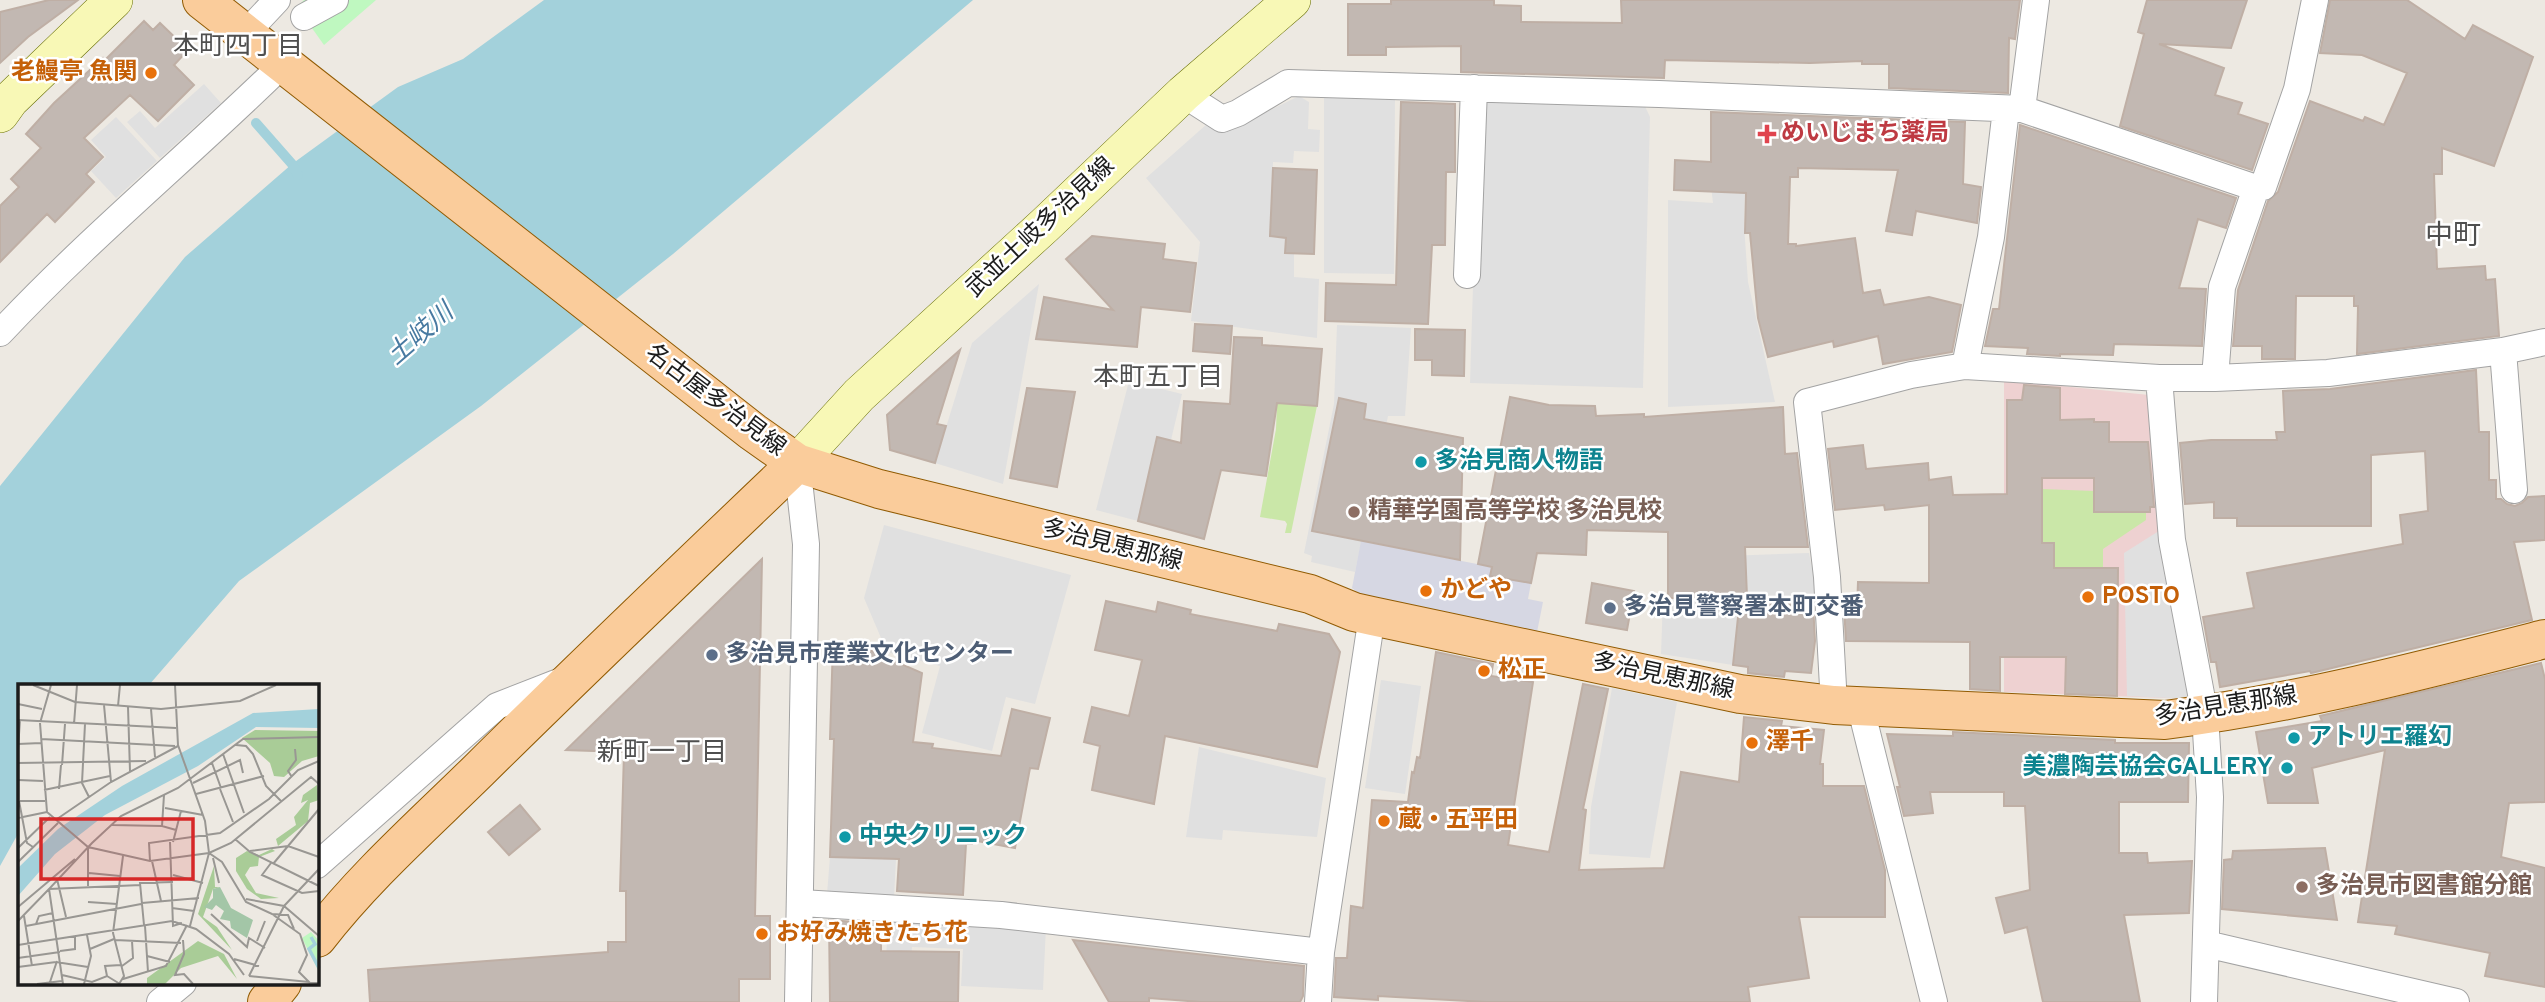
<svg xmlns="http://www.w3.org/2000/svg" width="2545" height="1002" font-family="Overpass,'Noto Sans JP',sans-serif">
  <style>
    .commercial { fill: #eed1d1 }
    .grass { fill: #cae7a8 }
    .park { fill: #bff8c0 }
    .parking { fill: #e0e0e0 }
    .plaza { fill: #d6d7e3 }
    .water { fill: #a3d1db }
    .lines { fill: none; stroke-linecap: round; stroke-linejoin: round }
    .stream { stroke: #a3d1db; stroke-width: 10 }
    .building { fill: #c2b8b2; stroke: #bfafa5; stroke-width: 2 }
    .street-casing { stroke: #a3a3a3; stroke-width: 28 }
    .secondary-casing { stroke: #697007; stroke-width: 38 }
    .primary-casing { stroke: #915b03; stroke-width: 40 }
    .street { stroke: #fff; stroke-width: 26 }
    .secondary { stroke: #f8f8b6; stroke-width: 37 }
    .primary { stroke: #facc9b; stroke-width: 38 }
    .food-dot { fill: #e8710a; stroke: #fff; stroke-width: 2.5 }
    .health-dot { fill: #e0444e; stroke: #fff; stroke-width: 2.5 }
    .culture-dot { fill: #0f9aa8; stroke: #fff; stroke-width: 2.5 }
    .education-dot { fill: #8d6e63; stroke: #fff; stroke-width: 2.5 }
    .service-dot { fill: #5c6f8a; stroke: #fff; stroke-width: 2.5 }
    .labels { text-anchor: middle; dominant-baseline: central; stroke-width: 5; stroke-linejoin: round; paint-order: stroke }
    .food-label { font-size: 24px; font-weight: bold; fill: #c56008; stroke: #fff; text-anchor: start }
    .health-label { font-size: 24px; font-weight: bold; fill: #be3a42; stroke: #fff; text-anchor: start }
    .street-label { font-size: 24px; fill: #1c1c1c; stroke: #fff }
    .culture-label { font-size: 24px; font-weight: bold; fill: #0d838f; stroke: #fff; text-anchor: start }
    .education-label { font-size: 24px; font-weight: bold; fill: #785e54; stroke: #fff; text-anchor: start }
    .service-label { font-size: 24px; font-weight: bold; fill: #4e5e75; stroke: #fff; text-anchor: start }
    .neighbourhood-label { font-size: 26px; fill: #4f4f4f; stroke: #fff }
    .water-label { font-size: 26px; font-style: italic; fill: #487aa1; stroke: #fff }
    .quarter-label { font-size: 28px; fill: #4f4f4f; stroke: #fff }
    .inset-river { fill: none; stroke: #a3d1db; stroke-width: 3.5 }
    .inset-road { fill: none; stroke: #999793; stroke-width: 2 }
    .view { fill: #d62828; fill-opacity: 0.15; stroke: #d62828; stroke-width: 3.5 }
    .inset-edge { fill: none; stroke: #1c1c1c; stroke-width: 3.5 }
  </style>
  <rect width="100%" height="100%" fill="#ede9e2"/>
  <path class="commercial" d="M2004,380L2149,395L2191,699L2004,692Z"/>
  <path class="grass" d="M1277,403L1317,406L1291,533H1285L1287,524L1285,521L1260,517L1276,429Z
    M2042,489L2094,491V512H2146V520L2103,549V568H2053L2047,550V543H2042Z"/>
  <path class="park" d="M304,0H376L324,45L297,7Z"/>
  <path class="parking" d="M204,84L221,103L160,158L127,122L140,111L155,128Z
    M1324,90L1395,92L1394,274L1324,273Z
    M1479,92L1643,102L1650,117L1643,388L1470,383Z
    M1299,96L1309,102L1308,129L1320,130L1319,152L1294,151L1293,163L1273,162L1270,236L1286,238L1285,252L1294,253V277L1319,279L1317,338L1191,321L1200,242L1146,178L1207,124L1238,126Z
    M116,117L157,161L116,198L91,171L106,157L91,140Z
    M1711,186H1745L1744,225L1748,282L1775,402L1668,407V200L1713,203Z
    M1039,284L1003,484L935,463L972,343Z
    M1337,325L1411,328L1405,416H1388L1355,572L1311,562L1312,556L1304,553L1334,404Z
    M1129,381L1182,394L1171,440L1156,438L1138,521L1096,510Z
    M884,525L1071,575L1035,704L1006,697L992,751L922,733L940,666L887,652L864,598Z
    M2162,529L2191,699L2127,696L2124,553Z
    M1809,553L1819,605L1741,596L1733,665L1661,654L1663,599H1697L1698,557Z
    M1381,680L1421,686L1405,794L1365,788Z
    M1612,688L1677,702L1650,858L1589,854L1591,807Z
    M1199,747L1326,778L1317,837L1223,830L1222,840L1186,837Z
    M830,857L896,859L894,898L827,894Z
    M888,919L1046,927L1043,990L961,986L963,949L912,947L909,985L885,983Z"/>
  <path class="plaza" d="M1361,541L1492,567L1491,576L1531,583L1528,599L1543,602L1537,632L1363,597L1352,588Z"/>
  <path class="water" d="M544,0H973L673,254L481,406L239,581L149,685H19V832L0,866V486L185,257L292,164L398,87L463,59Z"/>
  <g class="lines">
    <path class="stream" d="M256,123L292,164L298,175"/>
  </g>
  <path class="building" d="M49,0H78L28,37L0,63V12Z
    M1391,0H1494V5L1521,6V22L1622,23L1621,0H2020L2015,39L2009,38L2008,93L1889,88V64H1862V61L1810,63L1665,60L1664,78L1461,72V46L1386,47V55H1348V4H1391Z
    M2147,0H2247L2231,48L2159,44L2224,68L2215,95L2242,103L2238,114L2268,124L2252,170L2120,126L2144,34L2138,32Z
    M2330,0H2407L2465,39L2473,25L2533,57L2494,166L2442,148V174H2434L2437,269L2485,266L2486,280L2495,279L2499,336L2357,354L2358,306H2354V296H2296L2295,359H2262V346H2233L2238,290L2268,201L2278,192L2310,101L2363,121L2365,117L2384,125L2407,73L2362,55L2320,53Z
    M144,21L153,30L160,23L188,50L174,65L194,85L158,121L130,95L84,138L103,157L86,174L94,182L55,222L47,214L0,262V206L19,187L11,179L41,148L26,134L54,103L103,58L105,60Z
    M1401,102L1455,104V172H1446L1445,245H1432L1428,324L1325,321L1326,283L1396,285Z
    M1711,112L1965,122L1963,184L1981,187L1977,223L1916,211L1912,235L1886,231L1898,170L1798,168V177H1790L1788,244H1796V246L1855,238L1863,293L1880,290L1884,305L1929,297L1961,305L1952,352L1883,364L1878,336L1834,347L1833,341L1768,357L1758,318L1750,233H1745L1746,193L1674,190L1675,160L1711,162Z
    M2020,125L2236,198L2226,228L2198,219L2179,288L2206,289L2202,346L2114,344L2113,355L2060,354V356L2027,354L2028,348L1985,346L1993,309H1999Z
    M1273,168L1317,170L1314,254L1285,253L1286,238L1270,236Z
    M1092,236L1165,244L1163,259L1196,263L1190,312L1141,307L1137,347L1036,339L1044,297L1113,310L1066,259Z
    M1195,324L1232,326L1230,354L1193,351Z
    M1415,329L1465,330L1464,376L1432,375V360H1415Z
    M1234,337L1262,338V345L1322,349L1317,406L1277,403L1266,476L1221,470L1204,539L1138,521L1157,437L1181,443L1184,401L1230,404Z
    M960,350L937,424L946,426L935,463L890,450L887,415Z
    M2476,370L2479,432H2489V480H2496V499H2501L2507,504L2515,506L2522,503L2528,497L2545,496V540L2514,542L2532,620L2311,673L2310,671L2220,687L2216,662H2211L2203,617L2254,608L2247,573L2403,544L2400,515L2428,511L2425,451L2371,455V526H2237V518H2214V502L2185,504L2180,443L2211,440H2277L2276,432H2285L2283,391L2330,389Z
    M2024,385L2060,388V420L2094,419V422H2109V442H2148L2154,507H2150V512H2094V478H2042V543H2054V568H2118L2117,696L2065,694L2066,657H2000V691L1970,689V642L1846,641L1844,607L1857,609L1858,582L1929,583V505L1885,510L1884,505L1835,510L1828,449L1863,445L1866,469L1928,463L1929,480L1951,477L1953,495L2007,494V400H2022Z
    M1027,388L1075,392L1057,487L1010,478Z
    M1510,397L1549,405L1595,406L1596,416L1644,414V417L1783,407L1785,454L1797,453L1808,547H1745L1747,597L1813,604L1815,641L1811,673L1785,671L1784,677L1748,673V667L1733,665L1740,598H1668V532L1587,530L1586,555L1537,553L1531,583L1490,576L1492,567L1478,564Z
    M1339,398L1366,404L1364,419L1463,438L1460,560L1312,531Z
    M762,559L755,916H770V979H739V1002H370L368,970L608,952V942H626V891H620L624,752L566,750Z
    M1592,583L1634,591L1627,630L1586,623Z
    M1106,601L1156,612L1158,602L1191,610L1190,614L1277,631L1279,624L1329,634L1340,652L1317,767L1165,736L1154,804L1092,790L1100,746L1084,742L1092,707L1129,716L1142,660L1095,650Z
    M833,643L870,645L869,650L922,673L913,742L933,744L932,748L1001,756L1012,709L1050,718L1038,769L1030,768L1015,848L972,840V844H966L963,895L897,891L899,859L830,857L834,739H830Z
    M1436,652L1493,664L1491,676L1533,682L1508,845L1549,852L1583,684L1608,689L1583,809L1586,810L1579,870L1664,868L1681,772L1739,782L1744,717L1782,721L1781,726L1824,730L1820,764H1823V786H1864L1885,870V917H1799L1809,978L1748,987L1750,1002H1486L1378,996V1000L1334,997L1336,958H1347L1351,906L1363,908L1372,800L1408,802L1412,772L1414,773L1417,757L1420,758Z
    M2541,663L2545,679V802L2509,803L2501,857L2545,868V987L2485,976L2490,953L2395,934L2397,926L2358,922L2385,750L2312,768L2318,803H2268L2256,732L2322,721L2320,716Z
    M1953,732L2115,740V743H2189L2188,802H2119V853H2147L2148,863L2192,861L2189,913L2124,915L2140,1002H2043L2027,927L2005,933L1996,898L2030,890L2025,806H2004V792H1930L1933,813L1904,816L1897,787H1900L1887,734L1953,736Z
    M520,805L540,829L509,855L488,832Z
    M2325,848L2337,920L2222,909L2224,860L2232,859L2233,851Z
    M829,920L881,924V951L959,952L958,1002H830Z
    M1073,940L1304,966L1303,996L1300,1002H1201L1149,998V1002H1109Z"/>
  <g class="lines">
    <g class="street-casing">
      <path id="street" d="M304,17L335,0
        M246,33L277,0
        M1183,94L1222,119L1238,113L1288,83L1659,94L2022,109L2256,188
        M2022,109L2036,0
        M1467,275L1474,88
        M0,333C89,238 190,155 283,64
        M2503,351L2514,490
        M1965,366L1991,237L2006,109
        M2159,378L2172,540L2205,715L2210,797L2204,1002
        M2215,378L2222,287L2256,188L2263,187L2297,89L2315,0
        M797,463L806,544L798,1002
        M1834,705L1827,577L1807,402L1911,375L1965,366L2159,378H2215L2328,373L2503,351L2545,342
        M1860,705L1934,1002
        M317,865L497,706L561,681
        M801,903L1001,915L1321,952
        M2206,944L2456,1002
        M160,1002L183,983
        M1318,1002L1321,952L1372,616"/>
    </g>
    <g class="secondary-casing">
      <path id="secondary" d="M0,114L10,100L114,0
        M797,463L859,395L1045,225L1183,94L1292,0"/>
    </g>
    <g class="primary-casing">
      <path id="primary" d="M202,0L753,432L797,463L879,489L1310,594L1354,612L1372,616L1740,694L1834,705L2165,720C2294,704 2420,671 2545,639
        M317,938C364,877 424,824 479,770C584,666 690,565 797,463
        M267,1002L282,983"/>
    </g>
    <use href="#street" class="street"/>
    <use href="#secondary" class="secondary"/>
    <use href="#primary" class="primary"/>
  </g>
  <g class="food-dot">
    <circle cx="151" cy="73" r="7"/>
    <circle cx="1426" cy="591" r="7"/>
    <circle cx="2088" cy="597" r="7"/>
    <circle cx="1484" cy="671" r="7"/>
    <circle cx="1752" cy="743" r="7"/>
    <circle cx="1384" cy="821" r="7"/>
    <circle cx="762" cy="934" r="7"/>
  </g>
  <path class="health-dot" d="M1763.5 123.5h7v7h7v7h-7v7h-7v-7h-7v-7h7z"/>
  <g class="culture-dot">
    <circle cx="1421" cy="462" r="7"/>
    <circle cx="2294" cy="738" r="7"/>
    <circle cx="2287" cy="768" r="7"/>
    <circle cx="845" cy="837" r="7"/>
  </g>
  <g class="education-dot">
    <circle cx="1354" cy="512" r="7"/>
    <circle cx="2302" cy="887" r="7"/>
  </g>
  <g class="service-dot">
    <circle cx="1610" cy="608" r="7"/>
    <circle cx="712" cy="655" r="7"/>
  </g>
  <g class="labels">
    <g class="food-label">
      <text x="137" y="73" text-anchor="end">老鰻亭 魚関</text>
      <text x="1440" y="591">かどや</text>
      <text x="2102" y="597">POSTO</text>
      <text x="1498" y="671">松正</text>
      <text x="1766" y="743">澤千</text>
      <text x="1398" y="821">蔵・五平田</text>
      <text x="776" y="934">お好み焼きたち花</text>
    </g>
    <g class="health-label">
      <text x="1781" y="134">めいじまち薬局</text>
    </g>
    <g class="street-label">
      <text transform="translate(1041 228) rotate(-43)">武並土岐多治見線</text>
      <text transform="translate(715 401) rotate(37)">名古屋多治見線</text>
      <text transform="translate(1112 546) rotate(14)">多治見恵那線</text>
      <text transform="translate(1663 677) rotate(12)">多治見恵那線</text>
      <text transform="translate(2226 707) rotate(-9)">多治見恵那線</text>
    </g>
    <g class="culture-label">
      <text x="1435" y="462">多治見商人物語</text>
      <text x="2308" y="738">アトリエ羅幻</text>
      <text x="2273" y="768" text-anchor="end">美濃陶芸協会GALLERY</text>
      <text x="859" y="837">中央クリニック</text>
    </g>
    <g class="education-label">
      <text x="1368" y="512">精華学園高等学校 多治見校</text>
      <text x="2316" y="887">多治見市図書館分館</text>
    </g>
    <g class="service-label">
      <text x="1624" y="608">多治見警察署本町交番</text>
      <text x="726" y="655">多治見市産業文化センター</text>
    </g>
    <g class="neighbourhood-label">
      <text x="238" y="47">本町四丁目</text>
      <text x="1158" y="378">本町五丁目</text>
      <text x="662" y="753">新町一丁目</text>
    </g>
    <g class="water-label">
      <text transform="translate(421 335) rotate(-41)">土岐川</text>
    </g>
    <g class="quarter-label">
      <text x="2453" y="237">中町</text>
    </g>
  </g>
  <g transform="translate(18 684)">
    <rect width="301" height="301" fill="#ede9e2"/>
    <path d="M237,46L301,47V72L284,77L266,93L256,92L252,79L224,54ZM299,101L301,116L292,119L290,137L260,162L258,155L278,141L276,133L290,116L283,119L285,111ZM254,165L257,167L241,173L240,182L232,183L227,191L238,209L261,214L243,215L229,205L218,187V174L229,167L241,171ZM196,182L197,203H202L195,205L185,233L199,243L214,266L180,230ZM180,257L206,270L219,295L200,272L163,284L147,300H129V294Z" fill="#a9cc97"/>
    <path d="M202,203L213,224L235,236L229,254L213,244L212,237L202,235L206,227L198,221L194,226L186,223L195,214V205Z" fill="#a3c6a7"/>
    <path d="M293,248L301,257V288L284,254Z" fill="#bff8c0"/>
    <path d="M301,25V44L238,43L180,82L87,131L37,170L0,212V184L40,145L104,102L235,29Z" fill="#a3d1db"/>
    <path class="inset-river" d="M293,253L297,260L291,265L301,284"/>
    <path class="inset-road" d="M15,1L57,18L143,25L222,17L258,1M33,1L22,39L29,128L70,163L132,177L191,169L213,159L293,93L301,100M157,1L160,61L187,137L191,169L172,242M0,20L24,25M86,21L93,98M100,22L102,1M110,23L112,87M133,25L137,73M0,36L158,44M56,40L59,1M67,40L64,99L71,113M23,55L157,62M0,60L23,59M218,61L228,62L235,70L248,102L263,117M0,65L2,36M205,70L226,129M0,79L128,77M194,79L203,104M44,81L47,40M274,93L270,87L278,76L277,65M0,96L25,97M175,99L222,76L225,89M41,105L43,81M202,105L215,138M26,106L92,92M178,110L246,92M1,117L9,159L15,163M2,117H27M147,124L185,131M0,134L29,128M39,135L93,98L160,62M94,141L144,142L158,146M144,142L146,111M217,155L232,168L301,202M152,158L155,242L164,239M155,158L163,127M0,164L32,133M232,167L270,162L301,173M191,169L204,178L228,218L254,230L270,231L276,245M195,174L201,199M132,177L131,159L202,149L251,115L280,86L301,77M134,177L143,217M0,178L40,139M253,179L244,191L284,209L301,207M255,180L301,125M71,189L102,192M155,191L185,199M39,195L48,233M70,202V163M228,215L266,222L301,252M70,218L99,220M124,219L181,214M266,222L301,185M0,223L57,175M154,224L176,227M193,230L229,263L231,254L247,264M254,230L282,250L289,271L281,288L292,299M6,232L14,282M0,237L31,205L123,201M18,240L21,232L35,229M126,241L122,199L155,198M8,242L123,220M127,242L130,288M97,256L163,259M165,256L166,270L157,291L166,290L175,300M239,257L247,237M0,261L154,237L178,245L211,270L226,291M72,265L96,255M42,267L57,265V252M129,272L152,278M0,274L42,268M216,275L241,282M104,282L115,274L114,257M0,283L38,278L70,283M44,291L74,298L89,292L102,300M89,292L87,282L103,281M231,292L266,222M231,292L301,299M105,295L148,282L169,241M32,298L39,277M19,300L44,297M45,300L31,205L74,159L103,132L160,104L225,55L301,53M66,300L73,272L69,251M101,300L106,292L95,249L105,172"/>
    <path class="view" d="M23,135H175V195H23Z"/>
    <rect width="301" height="301" class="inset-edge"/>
  </g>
</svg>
